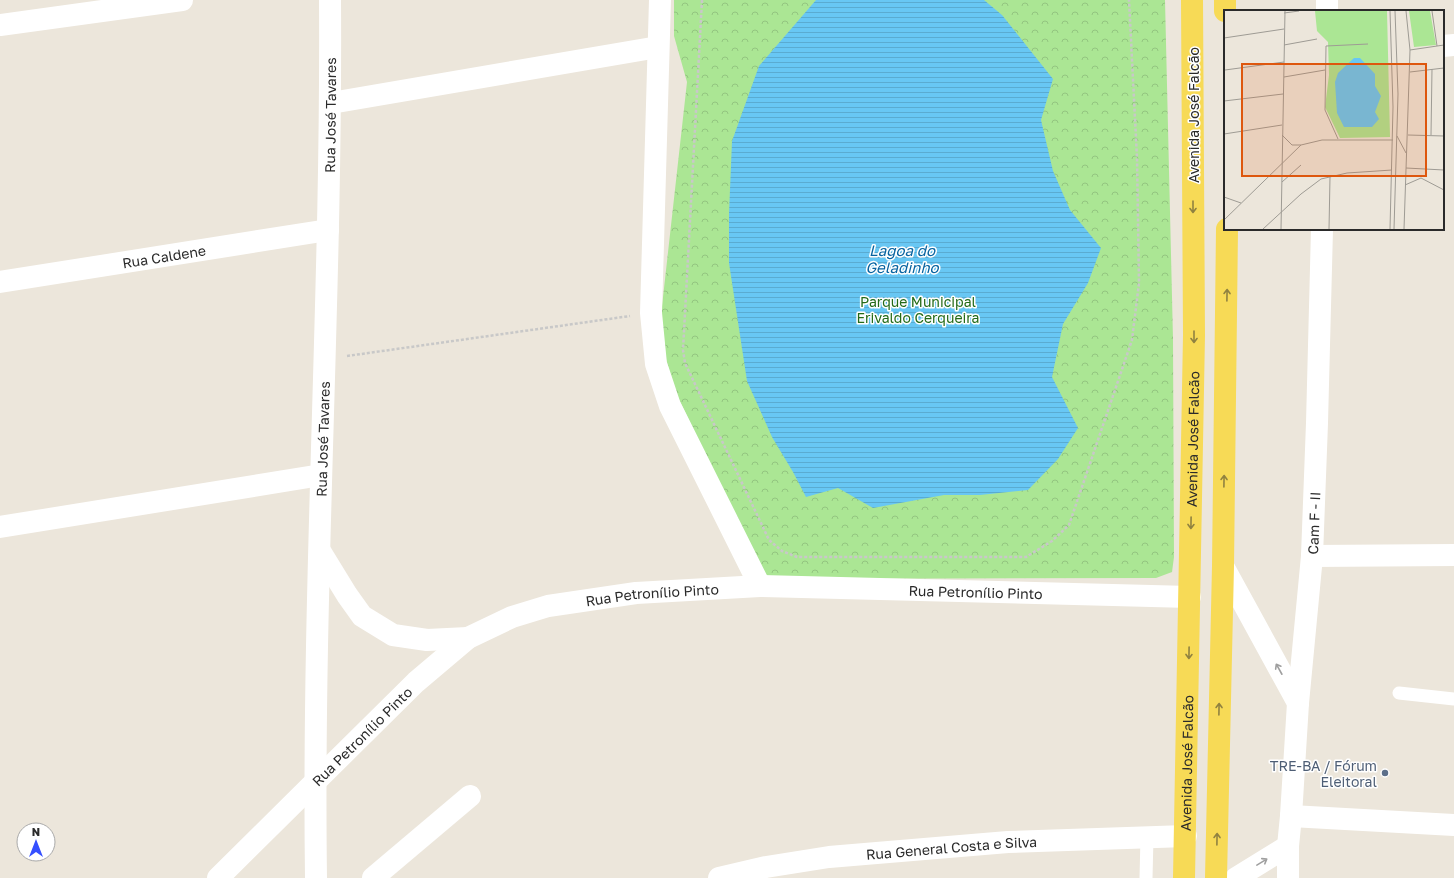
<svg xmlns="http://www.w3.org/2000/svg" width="1454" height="878" font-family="'Golos Text',sans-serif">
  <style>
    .forest { fill: url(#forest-crowns) }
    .water { fill: url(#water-rules) }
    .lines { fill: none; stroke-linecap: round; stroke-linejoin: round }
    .path { stroke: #c8c8c8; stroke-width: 2.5; stroke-dasharray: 3 2; stroke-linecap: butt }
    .lane { stroke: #fff; stroke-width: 13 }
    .street { stroke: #fff; stroke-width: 22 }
    .primary { stroke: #f7da56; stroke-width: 22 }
    .oneway { stroke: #908240 }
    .oneway2 { stroke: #9f9f9f }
    .service-dot { fill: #5c6f8a; stroke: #fff; stroke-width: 1.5 }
    .labels { text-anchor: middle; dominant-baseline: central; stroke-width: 3; stroke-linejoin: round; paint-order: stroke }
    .street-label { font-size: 14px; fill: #2a2a2a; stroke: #fff }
    .park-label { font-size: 14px; fill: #236a17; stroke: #fff }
    .service-label { font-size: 14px; fill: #4e5e75; stroke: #fff; text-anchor: end }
    .water-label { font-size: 15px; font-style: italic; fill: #0763a0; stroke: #fff }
    .inset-road { fill: none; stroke: #9e9b94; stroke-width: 1 }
    .view { fill: #de570e; fill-opacity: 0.15; stroke: #de570e; stroke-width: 2 }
    .inset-edge { fill: none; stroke: #2a2a2a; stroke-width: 2 }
  </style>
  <defs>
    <pattern id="forest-crowns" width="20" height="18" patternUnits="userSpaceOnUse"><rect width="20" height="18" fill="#abe694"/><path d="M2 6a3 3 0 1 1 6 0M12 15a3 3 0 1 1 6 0" fill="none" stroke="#93c580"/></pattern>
    <pattern id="water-rules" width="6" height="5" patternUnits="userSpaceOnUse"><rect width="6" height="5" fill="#68c7f4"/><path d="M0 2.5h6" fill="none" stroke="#5aabd1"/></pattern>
  </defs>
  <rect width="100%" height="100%" fill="#ece6db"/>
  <path class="forest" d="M674,0H1165L1173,339L1174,557L1172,572L1156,578L771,579L761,570L674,389L659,333L687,82L674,36Z"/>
  <path class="water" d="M816,0H984L1002,15L1053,79L1041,120L1053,171L1070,210L1101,248L1088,283L1063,324L1052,377L1078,428L1058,459L1028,490L980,495H944L873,508L838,488L806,497L793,472L772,437L747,381L729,263V214L732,141L759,66Z"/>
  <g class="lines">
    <path class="path" d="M702,0L683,350L685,363L769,540L782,551L797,557H1026L1052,541L1069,525L1132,340L1139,283L1137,158L1129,0
      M347,356L630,316"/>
    <path class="lane" d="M1399,693L1454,699
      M1146,878L1147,837"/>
    <g class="street">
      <path d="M660,0L651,313L656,364L670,406L760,586"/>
      <path d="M1327,11V0"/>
      <path d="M0,25L182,0"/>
      <path d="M1443,46L1454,45"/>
      <path d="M331,103L658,47"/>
      <path id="s1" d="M0,282L328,230"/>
      <path d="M0,527L321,475"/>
      <path d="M320,551L347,595L362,616L393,635L427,640L468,638"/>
      <path d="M1312,556L1454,555"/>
      <path d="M1223,566L1298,703"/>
      <path d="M1291,816L1454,825"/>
      <path id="s2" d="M218,878L416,682L468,638L512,617L548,606L636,593L760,586L1190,597"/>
      <path id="s3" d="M316,878C312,585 332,293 330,0"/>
      <path d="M373,878L470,796"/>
      <path id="s4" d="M719,878L766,867L829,857L1008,842L1186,836"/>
      <path d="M1236,878L1288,846"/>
      <path id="s5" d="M1288,878V846L1291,816L1298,703L1312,556L1317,423L1322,229"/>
    </g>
    <g class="primary">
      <path d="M1225,0V11"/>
      <path id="s6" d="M1184,878L1194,335L1192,0"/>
      <path d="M1216,878L1223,566L1227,229"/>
    </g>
  </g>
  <defs><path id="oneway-shaft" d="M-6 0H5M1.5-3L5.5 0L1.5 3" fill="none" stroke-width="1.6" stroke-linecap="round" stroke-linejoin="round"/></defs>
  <g class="oneway">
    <use href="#oneway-shaft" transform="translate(1193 207) rotate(90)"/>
    <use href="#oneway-shaft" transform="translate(1227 295) rotate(-89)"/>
    <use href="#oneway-shaft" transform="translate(1194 337) rotate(90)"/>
    <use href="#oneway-shaft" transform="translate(1224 481) rotate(-89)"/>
    <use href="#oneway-shaft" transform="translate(1191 523) rotate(91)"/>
    <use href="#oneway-shaft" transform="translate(1189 653) rotate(91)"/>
    <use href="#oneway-shaft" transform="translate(1219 709) rotate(-89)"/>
    <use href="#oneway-shaft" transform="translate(1217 839) rotate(-89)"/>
  </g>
  <g class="oneway2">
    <use href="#oneway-shaft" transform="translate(1279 669) rotate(-119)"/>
    <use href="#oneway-shaft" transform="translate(1262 862) rotate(-31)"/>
  </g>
  <circle class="service-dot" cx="1385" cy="773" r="4"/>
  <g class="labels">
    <g class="street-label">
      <text stroke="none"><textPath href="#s3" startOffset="763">Rua José Tavares</textPath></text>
      <text transform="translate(1193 115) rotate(-90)">Avenida José Falcão</text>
      <text stroke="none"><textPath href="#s1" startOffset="166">Rua Caldene</textPath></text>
      <text stroke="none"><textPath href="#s3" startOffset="439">Rua José Tavares</textPath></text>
      <text stroke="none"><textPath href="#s6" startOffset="439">Avenida José Falcão</textPath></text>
      <text stroke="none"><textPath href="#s5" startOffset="356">Cam F - II</textPath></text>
      <text stroke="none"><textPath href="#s2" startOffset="862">Rua Petronílio Pinto</textPath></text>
      <text stroke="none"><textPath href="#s2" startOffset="538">Rua Petronílio Pinto</textPath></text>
      <text stroke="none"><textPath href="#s2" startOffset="202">Rua Petronílio Pinto</textPath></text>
      <text stroke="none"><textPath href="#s6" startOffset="115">Avenida José Falcão</textPath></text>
      <text stroke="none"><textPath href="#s4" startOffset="235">Rua General Costa e Silva</textPath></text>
    </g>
    <g class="park-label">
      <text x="918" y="301">Parque Municipal<tspan x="918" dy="16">Erivaldo Cerqueira</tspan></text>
    </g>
    <g class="service-label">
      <text x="1377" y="765">TRE-BA / Fórum<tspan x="1377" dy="16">Eleitoral</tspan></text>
    </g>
    <g class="water-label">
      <text x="902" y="250">Lagoa do<tspan x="902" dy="17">Geladinho</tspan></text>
    </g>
  </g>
  <g transform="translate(1224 10)">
    <rect width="220" height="220" fill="#ece6db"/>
    <path d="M91,1H163L166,127L116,128L101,97L105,65L104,32L93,21ZM185,1H206L212,35L190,37Z" fill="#abe694"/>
    <path d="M130,48H136L151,64V76L157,86L151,102L155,109L148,117H120L113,103L111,72L114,63Z" fill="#68c7f4"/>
    <path class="inset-road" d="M208,1L213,36M60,3L75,1M0,28L60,19M60,35L93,29M186,40L220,35M0,42V69M1,60L60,52M186,62L220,58M60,67L101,60M0,91L59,84M0,124L58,115M58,125L68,135H77M184,125L220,126M207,125L208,59M173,126L182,143M114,129L101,100L102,36L144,34M182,158L220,160M58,172L77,155M181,175L197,168L220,180M0,187L17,193M0,210L77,135L98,130H169M39,219L77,184L97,169L123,163L168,160M57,219L61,1M105,219L106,167M166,219L169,97L166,1M170,219L174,84L171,1M180,219L186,40L182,1"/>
    <path class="view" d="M18,54H202V166H18Z"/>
    <rect width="220" height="220" class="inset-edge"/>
  </g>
  <g transform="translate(36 842)"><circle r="19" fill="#ffffff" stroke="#aaaaaa"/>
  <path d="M0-3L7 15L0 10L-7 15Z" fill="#354fff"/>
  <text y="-6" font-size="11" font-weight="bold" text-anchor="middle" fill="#2a2a2a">N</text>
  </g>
</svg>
